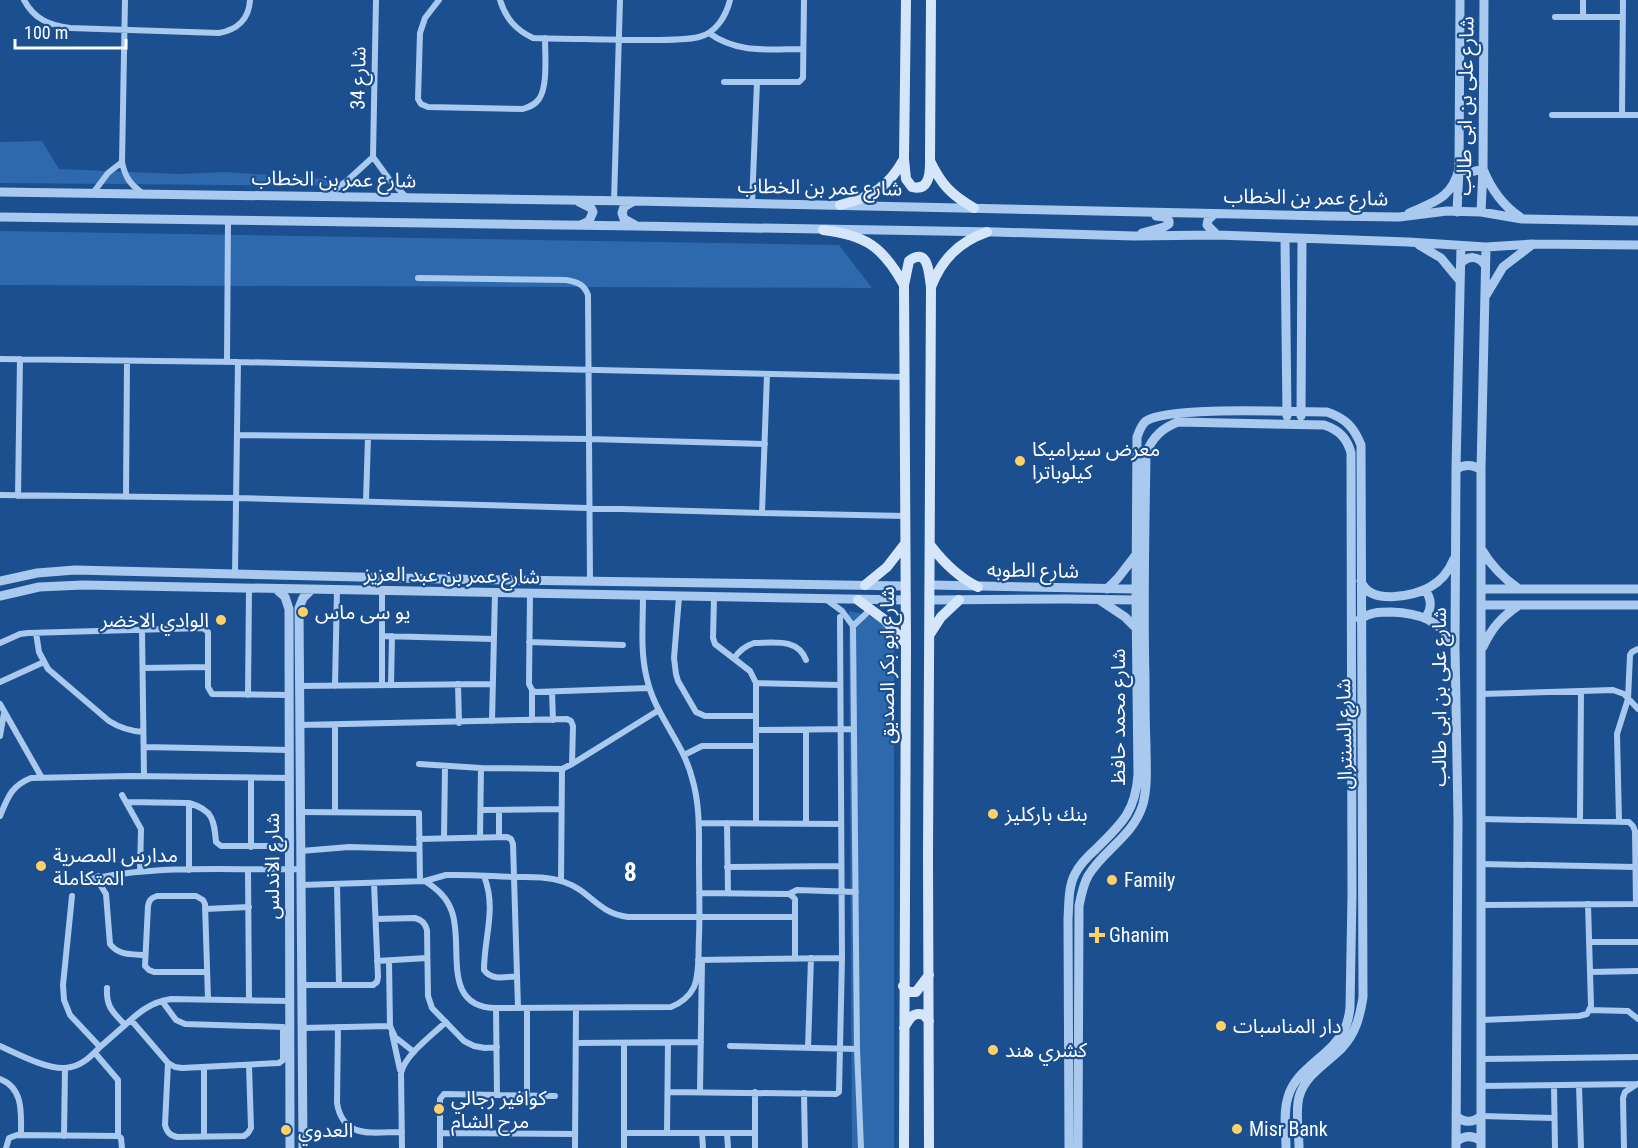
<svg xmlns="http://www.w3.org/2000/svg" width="1638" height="1148" font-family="'Roboto Condensed','Noto Sans Arabic',sans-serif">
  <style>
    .green { fill: #2e69ad }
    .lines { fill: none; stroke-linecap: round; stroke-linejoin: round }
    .minor { stroke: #a9c9ee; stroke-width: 6 }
    .tertiary { stroke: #a9c9ee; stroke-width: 9 }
    .secondary { stroke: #d6e6fa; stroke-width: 10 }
    .poi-dot { fill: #ffd166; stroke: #1b4f8f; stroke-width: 2 }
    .labels { text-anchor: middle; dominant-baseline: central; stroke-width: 4.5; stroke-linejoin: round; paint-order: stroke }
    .street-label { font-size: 20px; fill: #fff; stroke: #1b4f8f }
    .poi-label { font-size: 20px; fill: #fff; stroke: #1b4f8f; text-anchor: start }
    .district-label { font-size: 26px; font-weight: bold; letter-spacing: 1.5px; fill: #fff; stroke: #1b4f8f }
  </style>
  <rect width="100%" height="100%" fill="#1b4f8f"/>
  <path class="green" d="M42,141L59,169L177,174L225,172L355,181L359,186L0,183V142Z
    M0,231L839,245L872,288L0,285Z
    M849,611C872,616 887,619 894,643V1148H852Z"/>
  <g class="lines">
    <path class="minor" d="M24,0C34,19 49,25 70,28L219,33C237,30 249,19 250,0
      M125,0L122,162C125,177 130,184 142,193
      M439,0L425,18L420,33L418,99L421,104L428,107L523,109C529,107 535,105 539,99C548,87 545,53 545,38
      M500,0C506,19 516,30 533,38C567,39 601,39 635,40C653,40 682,41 699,37C716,33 726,16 730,0
      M1583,0V17
      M1555,17H1623
      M709,33C738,54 769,49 803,49
      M724,82H799L803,78L804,0
      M1552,115H1638
      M1622,115L1623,0
      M373,157L376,0
      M373,157L389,179L407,198
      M93,193L108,173L122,162
      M326,197L349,179L373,157
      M614,201L620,0
      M752,203L757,82
      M418,278L566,280C577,282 584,284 588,295L590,581
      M0,359L238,362L905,377
      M227,362L228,219
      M767,374L762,513L905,516
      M237,435L589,439L765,444
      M0,495L236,498L762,513
      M18,496L20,359
      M126,497L127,361
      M366,501L368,437
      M235,574L238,362
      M382,592V685
      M530,594L529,684L532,690L535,692L649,688
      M679,597L674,658L676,674L678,681L696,712L705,716H756
      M714,598L713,638L715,644L750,671L756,683V823
      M827,600L842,611L853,626L857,1049L861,1148
      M853,626L871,609
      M142,630L144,776
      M36,633L39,652L48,669L109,721C120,728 130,731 143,732
      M382,636L493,639
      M529,642L623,645
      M0,643L20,634L28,633L203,628L208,632V687L212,694L289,695
      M734,659C739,650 745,646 754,643C774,643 798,638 806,660
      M143,668L208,667
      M0,682L44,662
      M756,683L840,685
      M458,684L459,723
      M391,685L392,636
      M300,686L492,684
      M335,686L337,590
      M532,690V720
      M552,692L553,720
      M1481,694L1613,690L1624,694L1638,709
      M248,695L249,588
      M0,704L42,778
      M492,721L495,593
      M300,725L567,719L571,721L573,726L572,764
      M335,725V812
      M756,730L853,729
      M806,730V824
      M0,736L4,713
      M144,747L289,750
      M684,755L702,746H756
      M419,764L481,768L562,769L572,764L659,710
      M122,795L141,829L140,871
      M127,802L189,803C213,810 214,820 216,842L221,846H290
      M481,810L561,809
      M300,812L419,813L420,881
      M0,816C8,797 11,786 31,778L131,776L289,778
      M1481,819L1629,822L1633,826L1635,831L1636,904
      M1580,820L1581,691
      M1619,821L1617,734L1628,699L1630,655L1632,652L1638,649
      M699,823L841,824
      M727,823L728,893
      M480,837L481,768
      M499,837V810
      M444,838L445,766
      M419,839L507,837L511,839L513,844L518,1008
      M251,847V778
      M301,851L349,847L419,849
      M1481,864L1635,867
      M727,867L841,866
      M189,870V803
      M248,870L249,1000
      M98,876L101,886L106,894L110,944C119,956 132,954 145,955
      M484,876C497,909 484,937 484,970C492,981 505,977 517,976
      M425,881L446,875H456C475,875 494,876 513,877C530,877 547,876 564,882C591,891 597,913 628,917H795
      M561,881L562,769
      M74,883C147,863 226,871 301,869
      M337,884L339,985
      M301,885L425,881C437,889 447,897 452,912C464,946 440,1007 496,1008L671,1007C681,1003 689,997 694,987C700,972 698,953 699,937C700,911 699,885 699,859C699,832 700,804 692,778C683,742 655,715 647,679C640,652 643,624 643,597
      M699,893L789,894L797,890L856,892
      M789,894L792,896L795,899V959
      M72,896L63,985L64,1000L70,1015L100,1047
      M1481,905L1638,904
      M205,909L249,907
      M376,919L415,918C422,920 425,923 427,930L428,996L432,1008L464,1041L474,1046L485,1048L497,1047
      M1589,942H1638
      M698,960L842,958
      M377,961L427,958
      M389,961L390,1026L395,1037L414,1052
      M207,972H154L149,970L145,966L148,906C149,900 151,898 157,896H196L203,900L205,904L208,999
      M1590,972L1638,971
      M302,985H373L377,982L378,977L374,883
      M107,988C106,1007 113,1012 125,1025
      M496,1008L497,1094
      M527,1008V1095
      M1590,1010L1628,1011L1638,1019
      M131,1020L168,1063L175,1067L182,1068L279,1063L283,1060V1027L185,1024L176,1020L162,1001
      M1481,1020L1579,1016L1587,1014L1591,1006L1588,904
      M338,1027L337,1103C343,1140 374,1132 402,1132
      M302,1028L390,1026
      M392,1033L400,1070
      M576,1043L701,1042
      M624,1043V1148
      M0,1046C18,1054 46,1069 65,1068C81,1067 90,1057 100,1047C108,1040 116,1033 124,1026C139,1012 151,1002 171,999L290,1001
      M730,1046L857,1049
      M808,1048L811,958
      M95,1053L118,1080V1136L121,1138L122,1148
      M1481,1059L1638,1057
      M168,1063L165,1125C167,1132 169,1135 177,1137L244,1136L248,1133L251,1128L249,1065
      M0,1079C24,1088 21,1114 21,1135
      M1554,1085L1555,1148
      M1579,1085L1581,1148
      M1481,1086L1637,1084
      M668,1092L836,1094L839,1092L842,958L840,617
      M700,1092L702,960
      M804,1093L805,1148
      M1481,1116L1554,1118
      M440,1133L575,1134
      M624,1133H755
      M667,1133L668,1043
      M702,1133L703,1148
      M727,1133L728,1148
      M64,1136L65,1068
      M204,1136V1067
      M6,1148L9,1138L17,1135L118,1136
      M402,1148L401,1073C405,1055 432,1035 446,1022
      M440,1148V1099L444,1094L555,1096
      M575,1148L576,1008
      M755,1148V1092
      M1624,1148L1623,1098L1625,1092L1637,1084"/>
    <path class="tertiary" d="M0,192L634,201L1327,216L1399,217L1447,211L1481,212L1522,219L1638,221
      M634,201L624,207L622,213L624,219L635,225
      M579,202L591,208L593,212L589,221L581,225
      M1457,212L1459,169L1460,0
      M1481,212L1483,169L1484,0
      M1409,213C1434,202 1452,198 1459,169L1471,172L1483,169C1491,189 1502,205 1520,217
      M1214,214L1208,220L1207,225L1217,235
      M0,217L636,226L995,232L1134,236L1217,235L1408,242L1486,247L1533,244L1638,245
      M1142,233L1164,227L1169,224V221L1165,217L1156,216
      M1285,239L1287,416
      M1419,245L1441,258L1460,281
      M1461,263C1469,255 1478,256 1485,265
      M1485,297L1503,267L1533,244
      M1301,416L1302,239
      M1456,469C1465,464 1473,464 1481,470
      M1482,550C1492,567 1503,578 1519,589
      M0,581L37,573L75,570L443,579L905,586
      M1361,581C1369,605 1413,597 1430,587C1441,581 1449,571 1454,559
      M931,585L1136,589
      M276,589L285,597L289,609L290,1148
      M1107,589L1118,578L1135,556
      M1481,589H1638
      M0,596L39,587L83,585L905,600
      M931,600L1066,599L1136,600
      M1101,601L1125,617L1136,628
      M1481,605H1638
      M1425,618C1432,609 1432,599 1425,590
      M1360,619C1371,612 1379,612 1391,612C1420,613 1439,620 1454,645
      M1483,647C1492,627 1502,617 1519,605
      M1456,1116C1464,1123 1473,1123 1481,1116
      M1456,1142C1464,1135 1472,1135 1481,1141
      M303,1148L299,608L303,598L311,590
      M1069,1148L1068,919C1069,905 1068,887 1075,874C1080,864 1088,856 1096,849C1121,824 1135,813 1138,775L1136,600L1137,437C1139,432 1141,425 1146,421C1168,406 1295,412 1327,412C1345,418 1354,427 1361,445L1363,997C1360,1016 1356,1033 1342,1048C1327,1063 1305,1075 1299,1097C1295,1113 1299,1132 1299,1148
      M1078,1148L1079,906C1081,896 1083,885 1088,876C1104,849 1133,837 1143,804C1148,785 1146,764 1146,745C1145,722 1145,699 1145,677C1143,602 1145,528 1146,453C1153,437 1162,428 1178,422L1324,425C1339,430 1347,438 1351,453L1352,895L1350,1008C1349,1016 1348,1023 1344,1030C1331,1056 1296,1068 1288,1097C1283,1113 1286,1132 1286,1148
      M1456,1148L1458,819L1455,647L1456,469L1461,246
      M1481,1148V470L1486,247"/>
    <path class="secondary" d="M931,0L930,161C941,184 951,195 974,208
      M904,159L906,179L912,187C928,191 930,176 930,163
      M840,205C871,197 888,188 904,159L906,0
      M823,230C866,235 883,247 904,285L906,644L904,1148
      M904,285L909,261C929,246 929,275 931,287
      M931,546C944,563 958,577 978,587
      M865,585L887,567L904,545
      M858,600L885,620L906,644
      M930,634L941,617L959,600
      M903,986L908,992H916L929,975
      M904,1028C909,1019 913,1011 924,1015L929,1021
      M929,1148L928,856L931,287C942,259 959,242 987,232"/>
  </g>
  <g class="poi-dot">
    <circle cx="1020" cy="461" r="6"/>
    <circle cx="303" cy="612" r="6"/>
    <circle cx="221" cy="620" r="6"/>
    <circle cx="993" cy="814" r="6"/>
    <circle cx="41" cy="866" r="6"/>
    <circle cx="1112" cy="880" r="6"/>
    <path d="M1094 926h6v6h6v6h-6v6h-6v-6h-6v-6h6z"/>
    <circle cx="1221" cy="1026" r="6"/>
    <circle cx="993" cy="1050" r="6"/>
    <circle cx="439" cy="1109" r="6"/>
    <circle cx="1237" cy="1129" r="6"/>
    <circle cx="286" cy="1130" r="6"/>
  </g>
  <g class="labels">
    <g class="street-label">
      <text transform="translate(358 78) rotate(-89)">شارع 34</text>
      <text transform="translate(1465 106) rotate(-89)">شارع على بن ابى طالب</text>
      <text transform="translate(334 179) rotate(1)">شارع عمر بن الخطاب</text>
      <text transform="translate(820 187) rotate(1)">شارع عمر بن الخطاب</text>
      <text transform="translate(1306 197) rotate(1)">شارع عمر بن الخطاب</text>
      <text transform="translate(1033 570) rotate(1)">شارع الطوبه</text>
      <text transform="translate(452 575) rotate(1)">شارع عمر بن عبد العزيز</text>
      <text transform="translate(887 665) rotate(-90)">شارع ابو بكر الصديق</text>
      <text transform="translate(1439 697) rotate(-90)">شارع على بن ابى طالب</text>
      <text transform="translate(1118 717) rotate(-90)">شارع محمد حافظ</text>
      <text transform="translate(1344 734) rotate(-91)">شارع السنترال</text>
      <text transform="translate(272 866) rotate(-90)">شارع الاندلس</text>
    </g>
    <g class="poi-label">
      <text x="1032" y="449">معرض سيراميكا<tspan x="1032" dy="23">كيلوباترا</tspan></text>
      <text x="315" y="612">يو سى ماس</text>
      <text x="209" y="620" text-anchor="end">الوادي الاخضر</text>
      <text x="1005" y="814">بنك باركليز</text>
      <text x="53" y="855">مدارس المصرية<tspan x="53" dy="23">المتكاملة</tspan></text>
      <text x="1124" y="880">Family</text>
      <text x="1109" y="935">Ghanim</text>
      <text x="1233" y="1026">دار المناسبات</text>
      <text x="1005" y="1050">كشري هند</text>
      <text x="451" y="1098">كوافير رجالي<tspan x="451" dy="23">مرح الشام</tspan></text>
      <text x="1249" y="1129">Misr Bank</text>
      <text x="298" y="1130">العدوي</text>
    </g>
    <g class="district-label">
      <text x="631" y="872">8</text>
    </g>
  </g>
  <path d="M15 39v9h111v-9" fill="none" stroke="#ffffff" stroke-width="3"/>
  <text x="24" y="39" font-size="18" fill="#ffffff" stroke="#1b4f8f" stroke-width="4.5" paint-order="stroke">100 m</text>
</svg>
